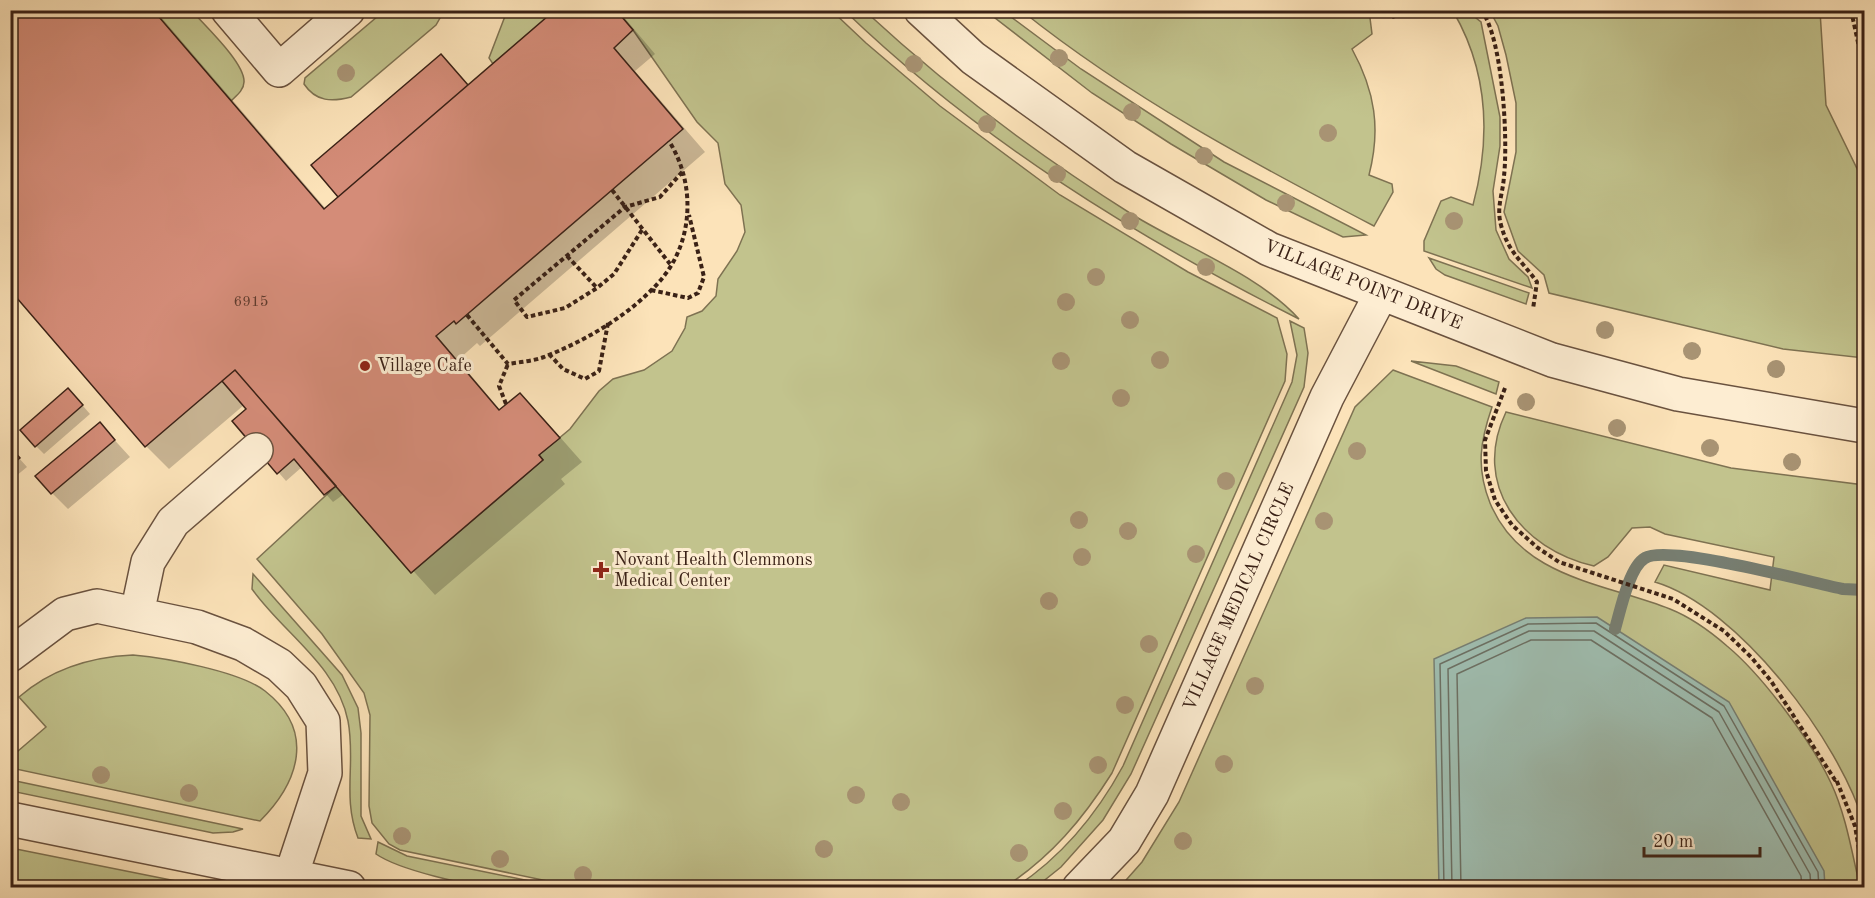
<svg xmlns="http://www.w3.org/2000/svg" width="1875" height="898" font-family="'Old Standard TT',serif">
  <style>
    .green { fill: #c2c38d; stroke: #7e7252; stroke-width: 1.5 }
    .water { fill: #9fbeb1; stroke: #777f73; stroke-width: 1.5 }
    .shadow { fill: #0003 }
    .lines { fill: none; stroke-linecap: round; stroke-linejoin: round }
    .shore { stroke: #6c7064; stroke-width: 1.5 }
    .stream { stroke: #777f73; stroke-width: 12 }
    .building { fill: #d48c78; stroke: #3a2116; stroke-width: 1.5 }
    .minor-casing { stroke: #6a523f; stroke-width: 36 }
    .path { stroke: #3a2116; stroke-width: 4; stroke-dasharray: 4.5 3; stroke-linecap: butt }
    .minor { stroke: #fdedd2; stroke-width: 33 }
    .tree { fill: #a89373 }
    .poi-dot { fill: #8f2418; stroke: #fdedd2; stroke-width: 2 }
    .labels { text-anchor: middle; dominant-baseline: central; stroke-width: 6; stroke-linejoin: round; paint-order: stroke }
    .number-label { font-size: 15px; fill: #603c2e }
    .street-label { font-size: 18px; fill: #3a2116; stroke: #fdedd2 }
    .poi-label { font-size: 18px; fill: #3a2116; stroke: #fdedd2; text-anchor: start }
  </style>
  <rect width="100%" height="100%" fill="#fce3b9"/>
  <filter id="stains"><feTurbulence type="fractalNoise" baseFrequency=".00333" numOctaves="4"/><feColorMatrix values="0 0 0 0 .2 0 0 0 0 .09 0 0 0 0 .02 0 0 0 .5 -.17"/></filter>
  <radialGradient id="worn" r=".72"><stop offset=".6" stop-color="#630" stop-opacity="0"/><stop offset="1" stop-color="#630" stop-opacity=".3"/></radialGradient>
  <path class="green" d="M153,11H192C205,26 245,63 244,82C244,90 236,96 231,101Z
    M384,11H444L436,25L351,97C332,102 316,102 304,84L305,78Z
    M507,11H555L493,64L489,58Z
    M616,11H832L866,43L940,106L1060,195L1188,272L1277,318L1287,354L1285,381L1112,773C1083,819 1051,857 1005,887H576L400,850L389,844L372,823L369,806L370,715L364,693L322,634L257,559L336,486L411,573L543,460L539,455L570,429L599,391L613,379L644,370L672,351L685,328L687,317L702,311L716,296L718,279L737,251L745,232L741,205L725,184L718,143L697,122L633,30Z
    M845,11H865C948,88 1038,155 1133,215C1185,247 1258,274 1299,319C1134,236 978,139 845,11Z
    M986,11H1003L1081,69L1224,162L1366,235L1343,237L1266,200L1171,144L1092,93Z
    M1022,11H1379L1370,18L1372,34L1352,49C1375,91 1381,129 1369,175L1392,184L1393,192L1374,226C1251,162 1131,98 1022,11Z
    M1453,11H1467L1481,22L1500,117V146L1493,191L1496,230L1509,259L1528,277L1532,288L1424,251V241L1441,201L1451,197L1473,205C1491,138 1488,71 1453,11Z
    M1490,11H1820L1826,105L1864,183V358L1783,349L1549,293L1544,275L1518,251L1504,212L1516,152V103L1506,55L1498,26Z
    M1429,258L1529,293L1526,304L1445,275L1436,269Z
    M1290,321L1304,328L1308,353L1304,387L1131,774L1103,820L1061,867L1036,887H1016C1061,857 1097,814 1123,766L1292,382L1297,355Z
    M1411,361L1456,366L1499,382L1496,394Z
    M1393,370L1492,407C1480,442 1476,467 1490,503C1521,578 1604,583 1670,609C1690,617 1711,632 1727,646C1762,675 1812,742 1831,783C1846,815 1852,853 1860,887L1119,888L1142,862L1179,802L1355,407Z
    M1506,412L1731,468L1864,485V824C1840,742 1739,607 1655,582L1664,565L1770,590L1774,557L1665,534L1650,527L1632,528L1608,557L1594,566C1521,549 1471,485 1506,412Z
    M253,574L342,675L358,708L361,733V816L371,839L358,838C342,797 356,762 348,721C337,665 283,633 252,589Z
    M133,655C166,658 239,671 265,691C316,731 299,782 260,821L11,768V744L18,751L46,727L19,697C51,669 90,657 133,655Z
    M11,780L243,829L233,832L213,833L11,791Z
    M378,842L407,856L559,887C539,888 518,888 498,888C469,886 399,870 376,854Z
    M10,848H11L206,887H11Z"/>
  <path class="water" d="M1597,617L1729,702L1824,871L1825,887H1439L1434,659L1526,618Z"/>
  <path class="shadow" d="M13,10H155L326,209L557,10H618L655,54L635,71L705,152L480,346L477,343L458,360L501,411L520,395L543,418L582,462L561,479L565,484L435,595L344,494L333,502L302,467L286,481L234,421L248,409L244,405L169,469L146,446L17,296L10,301V13Z
    M76,398L90,414L44,454L36,446Z
    M100,424L130,457L68,509L52,493Z
    M10,448L27,467L10,481Z"/>
  <g class="lines">
    <path class="shore" d="M1444,888L1440,664L1528,624L1596,623L1724,706L1818,872L1819,888
      M1452,888L1448,669L1529,631H1594L1719,712L1810,874L1811,888
      M1461,888L1457,674L1531,640H1591L1712,718L1801,876L1802,888"/>
    <path class="stream" d="M1615,629C1620,612 1629,567 1645,558C1668,544 1809,582 1843,589L1864,590"/>
  </g>
  <path class="building" d="M11,10H153L324,209L555,10H616L633,30L614,48L683,129L456,324L454,321L436,336L499,410L520,393L560,438L539,455L543,460L411,573L235,370L145,447L10,290Z
    M441,54L468,85L338,197L311,165Z
    M235,370L336,486L324,495L294,459L277,474L232,421L246,409L222,381Z
    M68,388L83,405L35,447L20,430Z
    M100,422L115,440L51,494L35,476Z
    M10,447L20,458L10,466Z"/>
  <g class="lines">
    <g class="minor-casing">
      <path id="minor" d="M228,10L279,70L348,10
        M921,10L973,58L1125,167L1269,249L1552,360L1678,394L1864,426
        M137,614L148,562L173,522L256,450
        M10,655L65,614L97,606L197,627L243,644L279,665L301,686L323,721L325,773L291,876
        M10,819L349,888
        M1079,888L1124,841L1152,794L1327,397L1381,294"/>
    </g>
    <path class="path" d="M1481,10C1503,37 1508,141 1504,176C1503,194 1496,207 1501,225C1508,252 1522,261 1537,282L1533,309
      M1851,10L1864,70
      M1392,17L1415,10
      M612,190L670,264
      M642,230L614,274L597,288L565,308L527,317L514,300L625,207L660,197L683,171
      M567,256L597,288
      M651,290L688,298L698,293L704,277L689,215
      M467,315L508,364C520,362 533,361 544,357C585,341 630,315 659,282C694,243 696,184 669,141
      M549,354L563,369L585,379L599,371L608,323
      M1505,388L1485,440L1486,471L1495,500L1512,525L1538,548L1559,562L1673,599L1724,631L1751,657L1771,681L1835,780L1836,779L1855,826L1864,878
      M506,404L499,386L508,364"/>
    <use href="#minor" class="minor"/>
  </g>
  <g class="tree">
    <circle cx="1059" cy="58" r="9"/>
    <circle cx="914" cy="64" r="9"/>
    <circle cx="346" cy="73" r="9"/>
    <circle cx="1132" cy="112" r="9"/>
    <circle cx="987" cy="124" r="9"/>
    <circle cx="1328" cy="133" r="9"/>
    <circle cx="1204" cy="156" r="9"/>
    <circle cx="1057" cy="174" r="9"/>
    <circle cx="1286" cy="203" r="9"/>
    <circle cx="1130" cy="221" r="9"/>
    <circle cx="1454" cy="221" r="9"/>
    <circle cx="1206" cy="267" r="9"/>
    <circle cx="1096" cy="277" r="9"/>
    <circle cx="1066" cy="302" r="9"/>
    <circle cx="1130" cy="320" r="9"/>
    <circle cx="1605" cy="330" r="9"/>
    <circle cx="1692" cy="351" r="9"/>
    <circle cx="1160" cy="360" r="9"/>
    <circle cx="1061" cy="361" r="9"/>
    <circle cx="1776" cy="369" r="9"/>
    <circle cx="1121" cy="398" r="9"/>
    <circle cx="1526" cy="402" r="9"/>
    <circle cx="1617" cy="428" r="9"/>
    <circle cx="1710" cy="448" r="9"/>
    <circle cx="1357" cy="451" r="9"/>
    <circle cx="1792" cy="462" r="9"/>
    <circle cx="1226" cy="481" r="9"/>
    <circle cx="1079" cy="520" r="9"/>
    <circle cx="1324" cy="521" r="9"/>
    <circle cx="1128" cy="531" r="9"/>
    <circle cx="1196" cy="554" r="9"/>
    <circle cx="1082" cy="557" r="9"/>
    <circle cx="1049" cy="601" r="9"/>
    <circle cx="1149" cy="644" r="9"/>
    <circle cx="1255" cy="686" r="9"/>
    <circle cx="1125" cy="705" r="9"/>
    <circle cx="1224" cy="764" r="9"/>
    <circle cx="1098" cy="765" r="9"/>
    <circle cx="101" cy="775" r="9"/>
    <circle cx="189" cy="793" r="9"/>
    <circle cx="856" cy="795" r="9"/>
    <circle cx="901" cy="802" r="9"/>
    <circle cx="1063" cy="811" r="9"/>
    <circle cx="402" cy="836" r="9"/>
    <circle cx="1183" cy="841" r="9"/>
    <circle cx="824" cy="849" r="9"/>
    <circle cx="1019" cy="853" r="9"/>
    <circle cx="500" cy="859" r="9"/>
    <circle cx="583" cy="875" r="9"/>
  </g>
  <g class="poi-dot">
    <circle cx="365" cy="366" r="6"/>
    <path d="M598 561h6v6h6v6h-6v6h-6v-6h-6v-6h6z"/>
  </g>
  <g class="labels">
    <g class="number-label">
      <text x="251" y="302">6915</text>
    </g>
    <g class="street-label">
      <text transform="translate(1363 285) rotate(22)">VILLAGE POINT DRIVE</text>
      <text transform="translate(1239 597) rotate(-66)">VILLAGE MEDICAL CIRCLE</text>
    </g>
    <g class="poi-label">
      <text x="377" y="366">Village Cafe</text>
      <text x="614" y="560">Novant Health Clemmons<tspan x="614" dy="21">Medical Center</tspan></text>
    </g>
  </g>
  <rect width="1875" height="898" fill="none" stroke="#fce3b9" stroke-width="36"/>
  <rect x="12" y="12" width="1851" height="874" fill="none" stroke="#3a2116" stroke-width="3"/>
  <rect x="18" y="18" width="1839" height="862" fill="none" stroke="#3a2116" stroke-width="1.5"/>
  <path d="M1644 847v9h116v-9" fill="none" stroke="#3a2116" stroke-width="3"/>
  <text x="1653" y="847" font-size="18" fill="#3a2116" stroke="#fdedd2" stroke-width="4.5" paint-order="stroke">20 m</text>
  <rect width="100%" height="100%" filter="url(#stains)"/>
  <rect width="100%" height="100%" fill="url(#worn)"/>
</svg>
